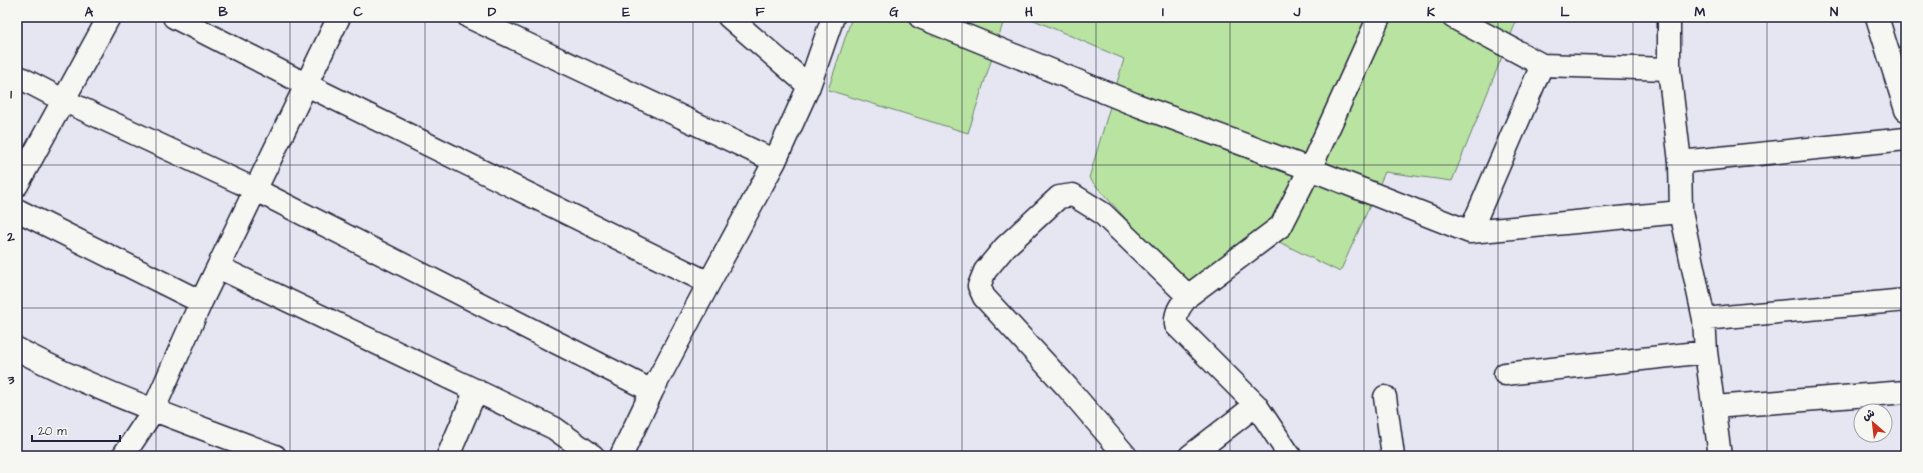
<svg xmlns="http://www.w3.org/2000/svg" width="1923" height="473" font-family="'Architects Daughter','Playpen Sans Arabic',sans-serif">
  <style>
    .green { fill: #b8e3a1; stroke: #6d826e }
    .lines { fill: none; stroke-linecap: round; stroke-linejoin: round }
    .minor-casing { stroke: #22223b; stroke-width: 25 }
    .minor { stroke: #f6f6f2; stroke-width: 22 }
    .grid { fill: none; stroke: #22223b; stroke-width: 1; stroke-opacity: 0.55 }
    .neatline { fill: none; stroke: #22223b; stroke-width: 1.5 }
    .grid-label { font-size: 13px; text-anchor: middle; font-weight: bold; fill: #22223b }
  </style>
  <rect width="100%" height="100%" fill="#e5e6f2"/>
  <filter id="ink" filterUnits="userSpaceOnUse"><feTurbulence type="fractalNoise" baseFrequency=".025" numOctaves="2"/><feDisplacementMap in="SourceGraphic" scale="8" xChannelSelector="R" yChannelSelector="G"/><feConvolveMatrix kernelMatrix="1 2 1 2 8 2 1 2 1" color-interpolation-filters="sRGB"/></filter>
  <g filter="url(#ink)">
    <path class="green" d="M852,17H1005L968,133L828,90Z
      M1027,17H1518L1452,181L1385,172L1340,272L1279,242L1188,288L1089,178L1124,59Z"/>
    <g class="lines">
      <g class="minor-casing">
        <path id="minor" d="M174,17L305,84L709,283
          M469,17L775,161
          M729,17L809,86
          M920,17L1134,104L1310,169L1470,232L1681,212
          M1453,17L1542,65
          M1669,17V69L1680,162L1681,212L1704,319L1706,352L1720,456
          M1877,17L1906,110
          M17,76L63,100L254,189L652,391
          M1680,162L1906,139
          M17,185L109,17
          M17,210L201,302
          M1470,232L1542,65L1669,69
          M218,267L554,428L593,456
          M1704,319L1906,300
          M17,349C99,393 188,422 275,456
          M1505,374L1706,352
          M1385,397L1393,456
          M1714,407L1906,392
          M123,456L153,411L201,302L339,17
          M448,456L476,390
          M621,456L652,391L709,283L775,161L809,86L833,17
          M1126,456L1067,387L984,297L979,286L985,271L1005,247L1059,197L1073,195L1102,213L1188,296
          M1190,456L1256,405
          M1290,456L1256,405L1176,325C1175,312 1180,306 1188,296L1281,226L1310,169L1379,17"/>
      </g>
      <use href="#minor" class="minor"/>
    </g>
  </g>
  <path class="grid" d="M156,17V456M290,17V456M425,17V456M559,17V456M693,17V456M827,17V456M962,17V456M1096,17V456M1230,17V456M1364,17V456M1498,17V456M1633,17V456M1767,17V456M17,165H1906M17,308H1906"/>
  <rect width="1923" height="473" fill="none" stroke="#f6f6f2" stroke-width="44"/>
  <g transform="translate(1873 423) rotate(332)"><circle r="19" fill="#f6f6f2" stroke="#a1a1a9"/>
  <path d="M0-3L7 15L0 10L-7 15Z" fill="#c8321e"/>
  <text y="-6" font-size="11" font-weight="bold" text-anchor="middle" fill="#22223b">ش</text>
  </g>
  <path d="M32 435v6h88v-6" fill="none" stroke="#22223b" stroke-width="2"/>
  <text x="38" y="435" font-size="12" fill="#22223b" stroke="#f6f6f2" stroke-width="3" paint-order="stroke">20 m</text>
  <rect x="22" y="22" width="1879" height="429" class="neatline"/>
  <g class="grid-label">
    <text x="89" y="16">A</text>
    <text x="223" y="16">B</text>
    <text x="358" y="16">C</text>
    <text x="492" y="16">D</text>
    <text x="626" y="16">E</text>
    <text x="760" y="16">F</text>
    <text x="894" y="16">G</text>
    <text x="1029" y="16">H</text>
    <text x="1163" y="16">I</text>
    <text x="1297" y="16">J</text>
    <text x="1431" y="16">K</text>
    <text x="1565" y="16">L</text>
    <text x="1700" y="16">M</text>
    <text x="1834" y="16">N</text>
    <text x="11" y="98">1</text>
    <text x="11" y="241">2</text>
    <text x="11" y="384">3</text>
  </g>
</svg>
